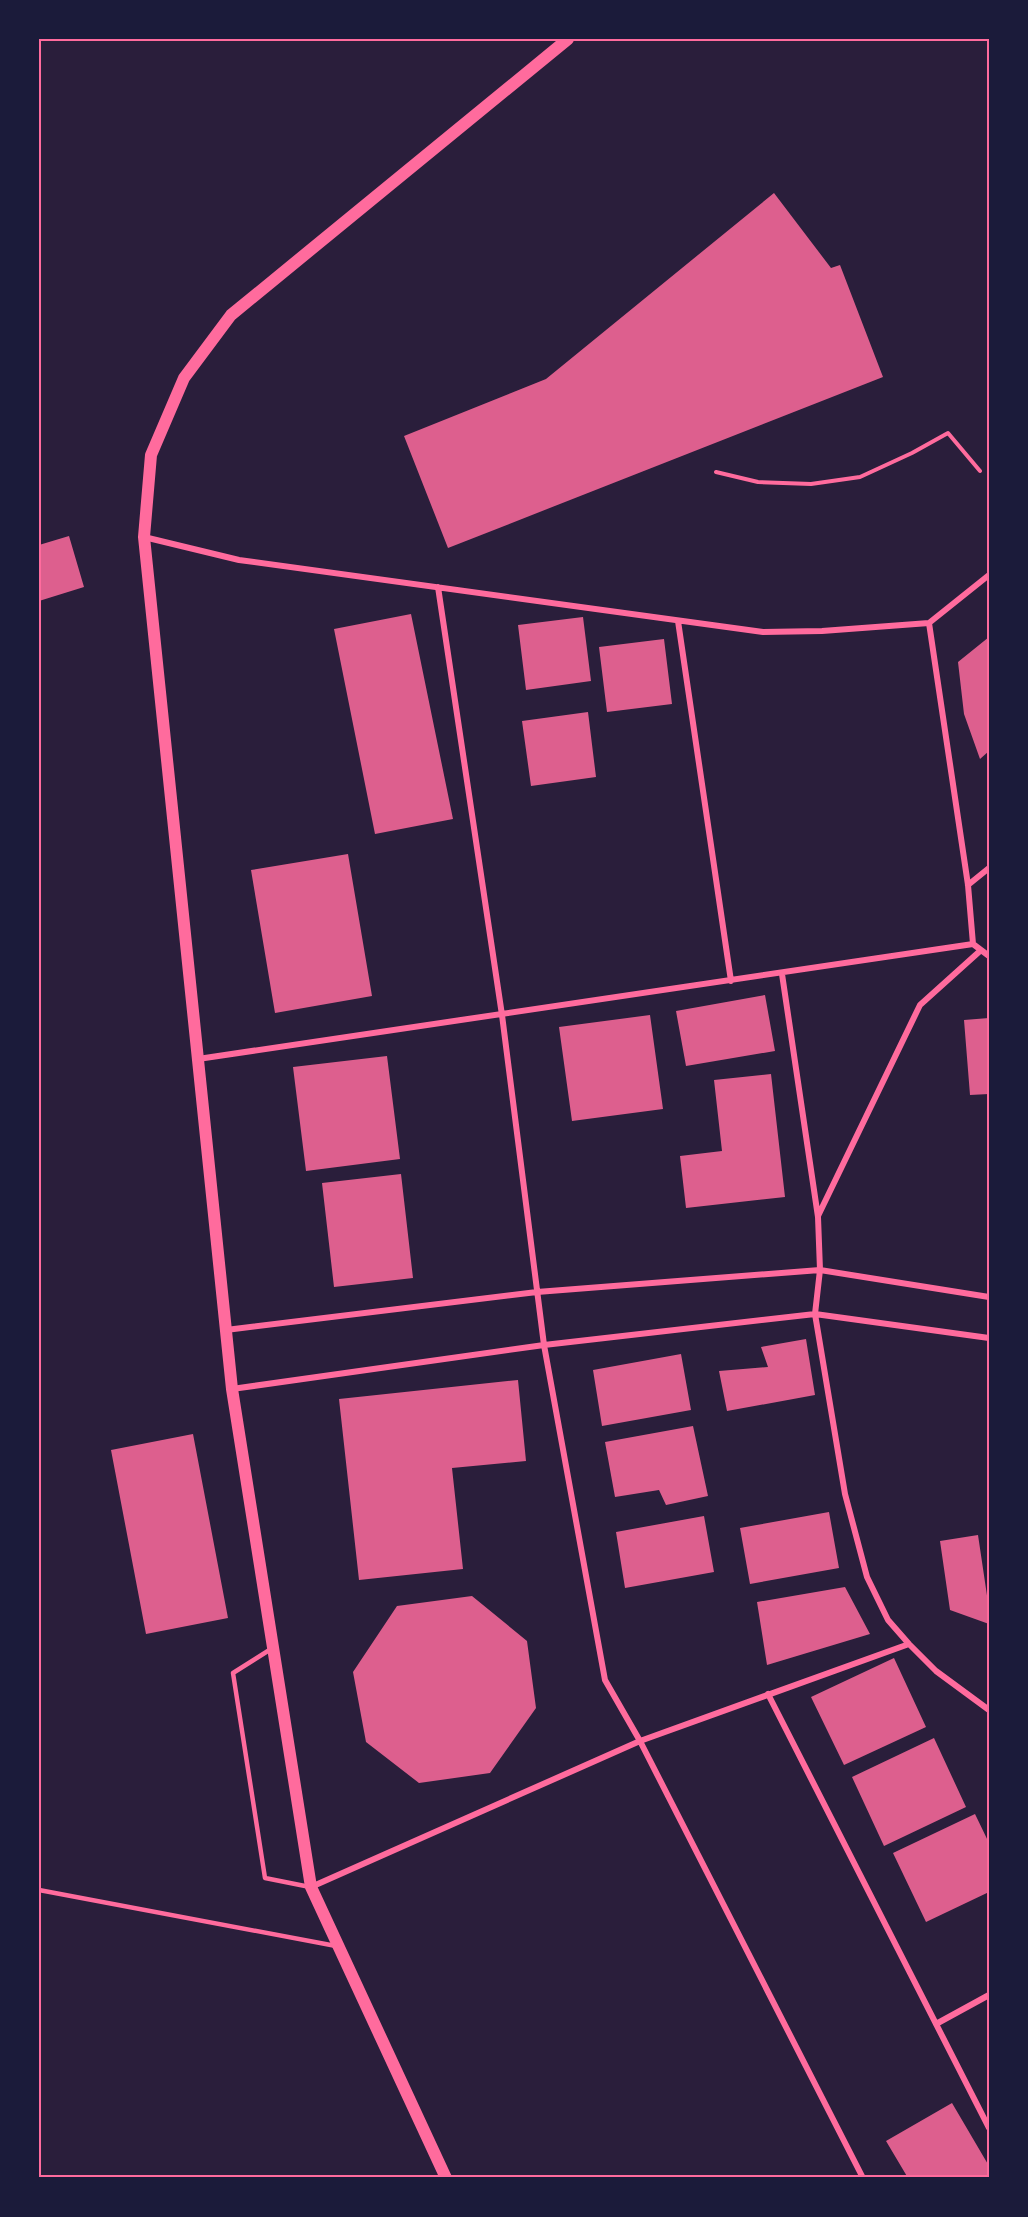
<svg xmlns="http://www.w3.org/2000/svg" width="1028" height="2217" font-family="Raleway,sans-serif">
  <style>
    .green { fill: #2a1e3b }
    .building { fill: #dd5f8e }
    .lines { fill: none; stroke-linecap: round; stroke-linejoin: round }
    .path { stroke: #ff6b9d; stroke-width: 4 }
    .service { stroke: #ff6b9d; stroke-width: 4.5 }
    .minor { stroke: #ff6b9d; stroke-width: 6 }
    .secondary { stroke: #ff6b9d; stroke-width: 12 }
    .neatline { fill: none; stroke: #ff6b9d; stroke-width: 2 }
  </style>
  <rect width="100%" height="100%" fill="#1b1b3a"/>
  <path class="green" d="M39,39H989V2178H39Z"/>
  <path class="building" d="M774,193L831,268L840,265L883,377L448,548L404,436L546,379Z
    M69,536L84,587L39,601V545Z
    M411,614L453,819L375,834L334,629Z
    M583,617L591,681L526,690L518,625Z
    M989,637V751L980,759L964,714L958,662Z
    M664,639L672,704L607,712L599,647Z
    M588,712L596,777L531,786L522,721Z
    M348,854L372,996L275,1013L251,870Z
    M765,995L775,1051L686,1066L676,1011Z
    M650,1015L663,1109L572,1121L559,1027Z
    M989,1018V1094L970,1095L964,1020Z
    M387,1056L400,1159L306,1171L293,1067Z
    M771,1074L785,1197L686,1208L680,1156L722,1151L714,1080Z
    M401,1174L413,1278L334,1287L322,1183Z
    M806,1339L815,1395L727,1411L719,1371L768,1367L761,1347Z
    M681,1354L691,1410L602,1426L593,1370Z
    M518,1380L526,1461L452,1468L463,1569L359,1580L339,1399Z
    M693,1426L708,1496L666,1505L659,1490L615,1497L605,1442Z
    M193,1434L228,1618L146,1634L111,1450Z
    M829,1512L839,1568L750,1584L740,1528Z
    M704,1516L714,1572L625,1588L616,1532Z
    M978,1535L989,1609V1624L950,1610L940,1541Z
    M845,1587L870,1634L767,1665L757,1602Z
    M472,1596L527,1641L536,1708L490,1773L419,1783L366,1742L353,1672L397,1606Z
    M894,1658L926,1727L844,1765L811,1697Z
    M934,1738L966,1807L884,1846L852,1777Z
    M975,1814L989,1843V1892L926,1922L893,1853Z
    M952,2103L989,2166V2178H908L886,2141Z"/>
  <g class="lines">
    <path class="path" d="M716,472L758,482L811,484L860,477L912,453L948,433L980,471"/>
    <path class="service" d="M271,1649L233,1673L265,1878L310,1887
      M39,1890L336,1946"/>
    <path class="minor" d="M144,537L239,560L763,632L822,631L929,623
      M438,587L502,1015L544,1345L605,1680L640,1741L863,2178
      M678,621L731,981
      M929,623L968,885L973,944L989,956
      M929,623L989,575
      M968,885L989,868
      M782,974L818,1217L820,1270L815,1314L845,1494L867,1577L888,1620L909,1644L936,1671L989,1710
      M198,1059L973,944
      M818,1216L920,1005L980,951
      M226,1330L537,1292L820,1270L989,1297
      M232,1389L544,1345L815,1314L989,1338
      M768,1694L989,2128
      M311,1887L640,1741L909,1644
      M936,2024L989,1995"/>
    <path class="secondary" d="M446,2178L311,1887L232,1389L144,537L151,455L184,378L231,315L568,39"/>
  </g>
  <rect width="1028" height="2217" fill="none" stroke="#1b1b3a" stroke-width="81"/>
  <rect x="40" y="40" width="948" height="2136" class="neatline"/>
</svg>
